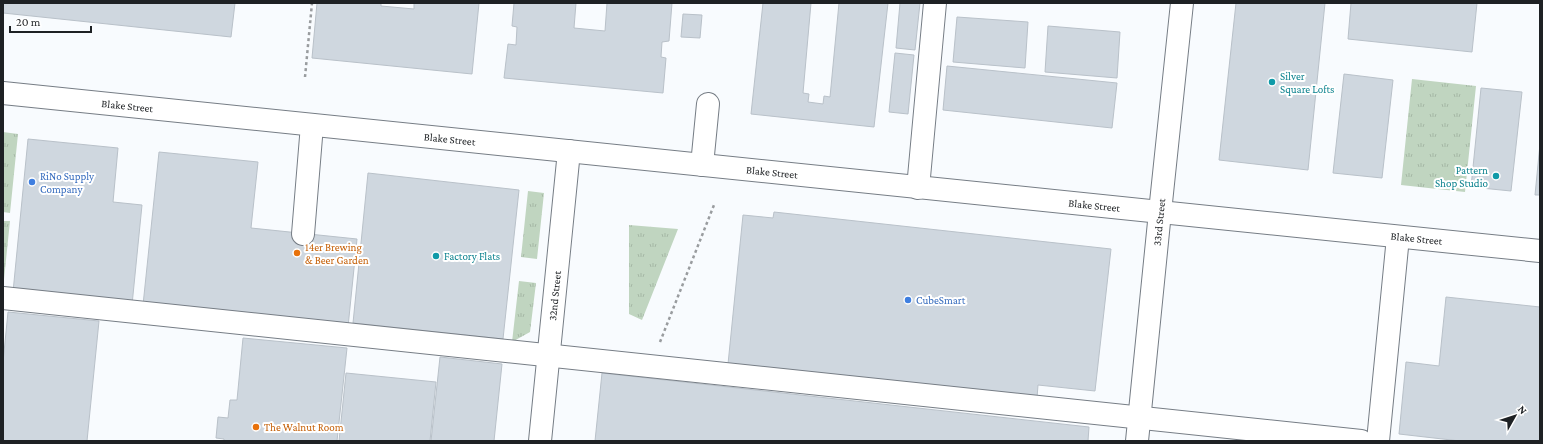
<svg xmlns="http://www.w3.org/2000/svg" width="1543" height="444" font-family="'Crimson Pro',serif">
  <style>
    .grass { fill: url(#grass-tufts) }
    .building { fill: #cfd7df; stroke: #b9c1c9 }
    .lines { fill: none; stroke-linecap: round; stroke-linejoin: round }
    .minor-casing { stroke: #767d85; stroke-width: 24 }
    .path { stroke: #999c9f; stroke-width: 2.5; stroke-dasharray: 3 3; stroke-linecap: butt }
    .minor { stroke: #fff; stroke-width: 22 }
    .culture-dot { fill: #0f9aa8; stroke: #fff; stroke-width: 1.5 }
    .shop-dot { fill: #3f7fe0; stroke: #fff; stroke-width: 1.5 }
    .food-dot { fill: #e8710a; stroke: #fff; stroke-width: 1.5 }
    .labels { text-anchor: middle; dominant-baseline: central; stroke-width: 4; stroke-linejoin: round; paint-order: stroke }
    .culture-label { font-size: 11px; fill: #0d838f; stroke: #fff; text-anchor: start }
    .street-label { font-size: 11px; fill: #1e2124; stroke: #fff }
    .shop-label { font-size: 11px; fill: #366cbe; stroke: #fff; text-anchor: start }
    .food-label { font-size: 11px; fill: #c56008; stroke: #fff; text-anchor: start }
  </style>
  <defs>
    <pattern id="grass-tufts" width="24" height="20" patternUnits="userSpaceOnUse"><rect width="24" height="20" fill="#c0d5c0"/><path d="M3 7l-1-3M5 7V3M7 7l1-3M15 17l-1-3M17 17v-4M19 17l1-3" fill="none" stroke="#a5b7a5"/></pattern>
  </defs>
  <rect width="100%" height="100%" fill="#f8fbfe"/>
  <path class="grass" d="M1412,79L1476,86L1465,192L1401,185Z
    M3,132L18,134L10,213L3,212Z
    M528,191L544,193L537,259L521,257Z
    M3,221H10L3,289Z
    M629,225L678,229L642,320L629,314Z
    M519,281L536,283L530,332L512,342Z"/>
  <path class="building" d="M3,3H235L231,37L3,13Z
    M317,3H381V6L414,9V3H479L472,74L312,58Z
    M514,3H576L574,28L605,31L607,3H672L669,41L662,42L661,57L666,58L663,93L504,78L508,44L516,45L517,27L512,26Z
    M763,3H811L803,93L809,94L808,102L823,104L824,96L830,97L839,3H888L874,127L751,114Z
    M900,3H920L915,50L896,48Z
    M1236,3H1325L1308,170L1219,160Z
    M1351,3H1477L1472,52L1348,39Z
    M683,14L702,15L700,38L681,37Z
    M957,17L1028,22L1025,68L953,62Z
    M1048,26L1120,32L1117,78L1045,72Z
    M895,53L914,55L908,114L889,112Z
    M947,66L1117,83L1112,128L943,110Z
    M1344,74L1393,80L1382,178L1333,173Z
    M1481,88L1522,92L1511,191L1471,187Z
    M28,139L118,148L113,202L142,205L132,305L13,292Z
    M1540,144V195H1535Z
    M159,152L258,162L251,228L357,239L348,327L143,305Z
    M368,173L519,190L503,339L353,323Z
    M774,212L1111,249L1095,391L1038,385L1037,398L728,364L743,215L773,218Z
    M1446,297L1540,307V441H1460L1399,434L1406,362L1439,366Z
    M8,312L99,321L87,441H3V362Z
    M243,338L347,348L337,441H224V439L216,438L218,417L228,418L230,400H237Z
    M440,357L502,364L494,441H431Z
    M346,373L436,382L430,441H339Z
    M602,373L1089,427L1088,441H595Z"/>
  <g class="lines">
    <g class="minor-casing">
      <g id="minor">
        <path id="s1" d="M3,93L1540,251"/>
        <path d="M702,165L708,104"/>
        <path d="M918,188L935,3"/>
        <path d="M303,234L312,125"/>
        <path d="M3,298L1361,441"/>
        <path id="s2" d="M540,441L569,151"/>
        <path id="s3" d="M1137,441L1160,212L1182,3"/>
        <path d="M1378,441L1398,237"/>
      </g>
    </g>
    <path class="path" d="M305,77L312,3
      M660,342L714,205"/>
    <use href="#minor" class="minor"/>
  </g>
  <g class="culture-dot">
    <circle cx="1272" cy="82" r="4"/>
    <circle cx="1496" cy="176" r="4"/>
    <circle cx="436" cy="256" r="4"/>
  </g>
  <g class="shop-dot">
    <circle cx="32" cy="182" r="4"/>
    <circle cx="908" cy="300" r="4"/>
  </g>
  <g class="food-dot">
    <circle cx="297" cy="253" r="4"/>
    <circle cx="256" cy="427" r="4"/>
  </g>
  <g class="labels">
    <g class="culture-label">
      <text x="1280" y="76">Silver<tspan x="1280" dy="13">Square Lofts</tspan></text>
      <text x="1488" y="170" text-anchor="end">Pattern<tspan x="1488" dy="13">Shop Studio</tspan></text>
      <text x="444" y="256">Factory Flats</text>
    </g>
    <g class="street-label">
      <text stroke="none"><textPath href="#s1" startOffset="125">Blake Street</textPath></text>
      <text stroke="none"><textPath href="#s1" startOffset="449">Blake Street</textPath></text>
      <text stroke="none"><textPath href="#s1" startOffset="773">Blake Street</textPath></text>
      <text stroke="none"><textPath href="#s1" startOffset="1097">Blake Street</textPath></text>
      <text stroke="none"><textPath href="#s3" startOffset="220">33rd Street</textPath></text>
      <text stroke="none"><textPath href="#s1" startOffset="1421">Blake Street</textPath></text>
      <text stroke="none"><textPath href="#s2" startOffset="146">32nd Street</textPath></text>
    </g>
    <g class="shop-label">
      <text x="40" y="176">RiNo Supply<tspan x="40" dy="13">Company</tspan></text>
      <text x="916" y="300">CubeSmart</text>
    </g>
    <g class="food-label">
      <text x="305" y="247">14er Brewing<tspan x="305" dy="13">&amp; Beer Garden</tspan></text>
      <text x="264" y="427">The Walnut Room</text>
    </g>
  </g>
  <rect width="1543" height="444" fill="none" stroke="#1e2124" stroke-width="8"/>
  <g transform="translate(1515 416) rotate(51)" stroke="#ffffff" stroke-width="3" paint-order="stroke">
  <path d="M0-3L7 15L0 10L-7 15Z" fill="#1e2124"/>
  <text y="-6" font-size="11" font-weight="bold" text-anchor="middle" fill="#1e2124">N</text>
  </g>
  <path d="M10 26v6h81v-6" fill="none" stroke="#1e2124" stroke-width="2"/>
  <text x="16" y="26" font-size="12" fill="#1e2124" stroke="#ffffff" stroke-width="3" paint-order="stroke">20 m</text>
</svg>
